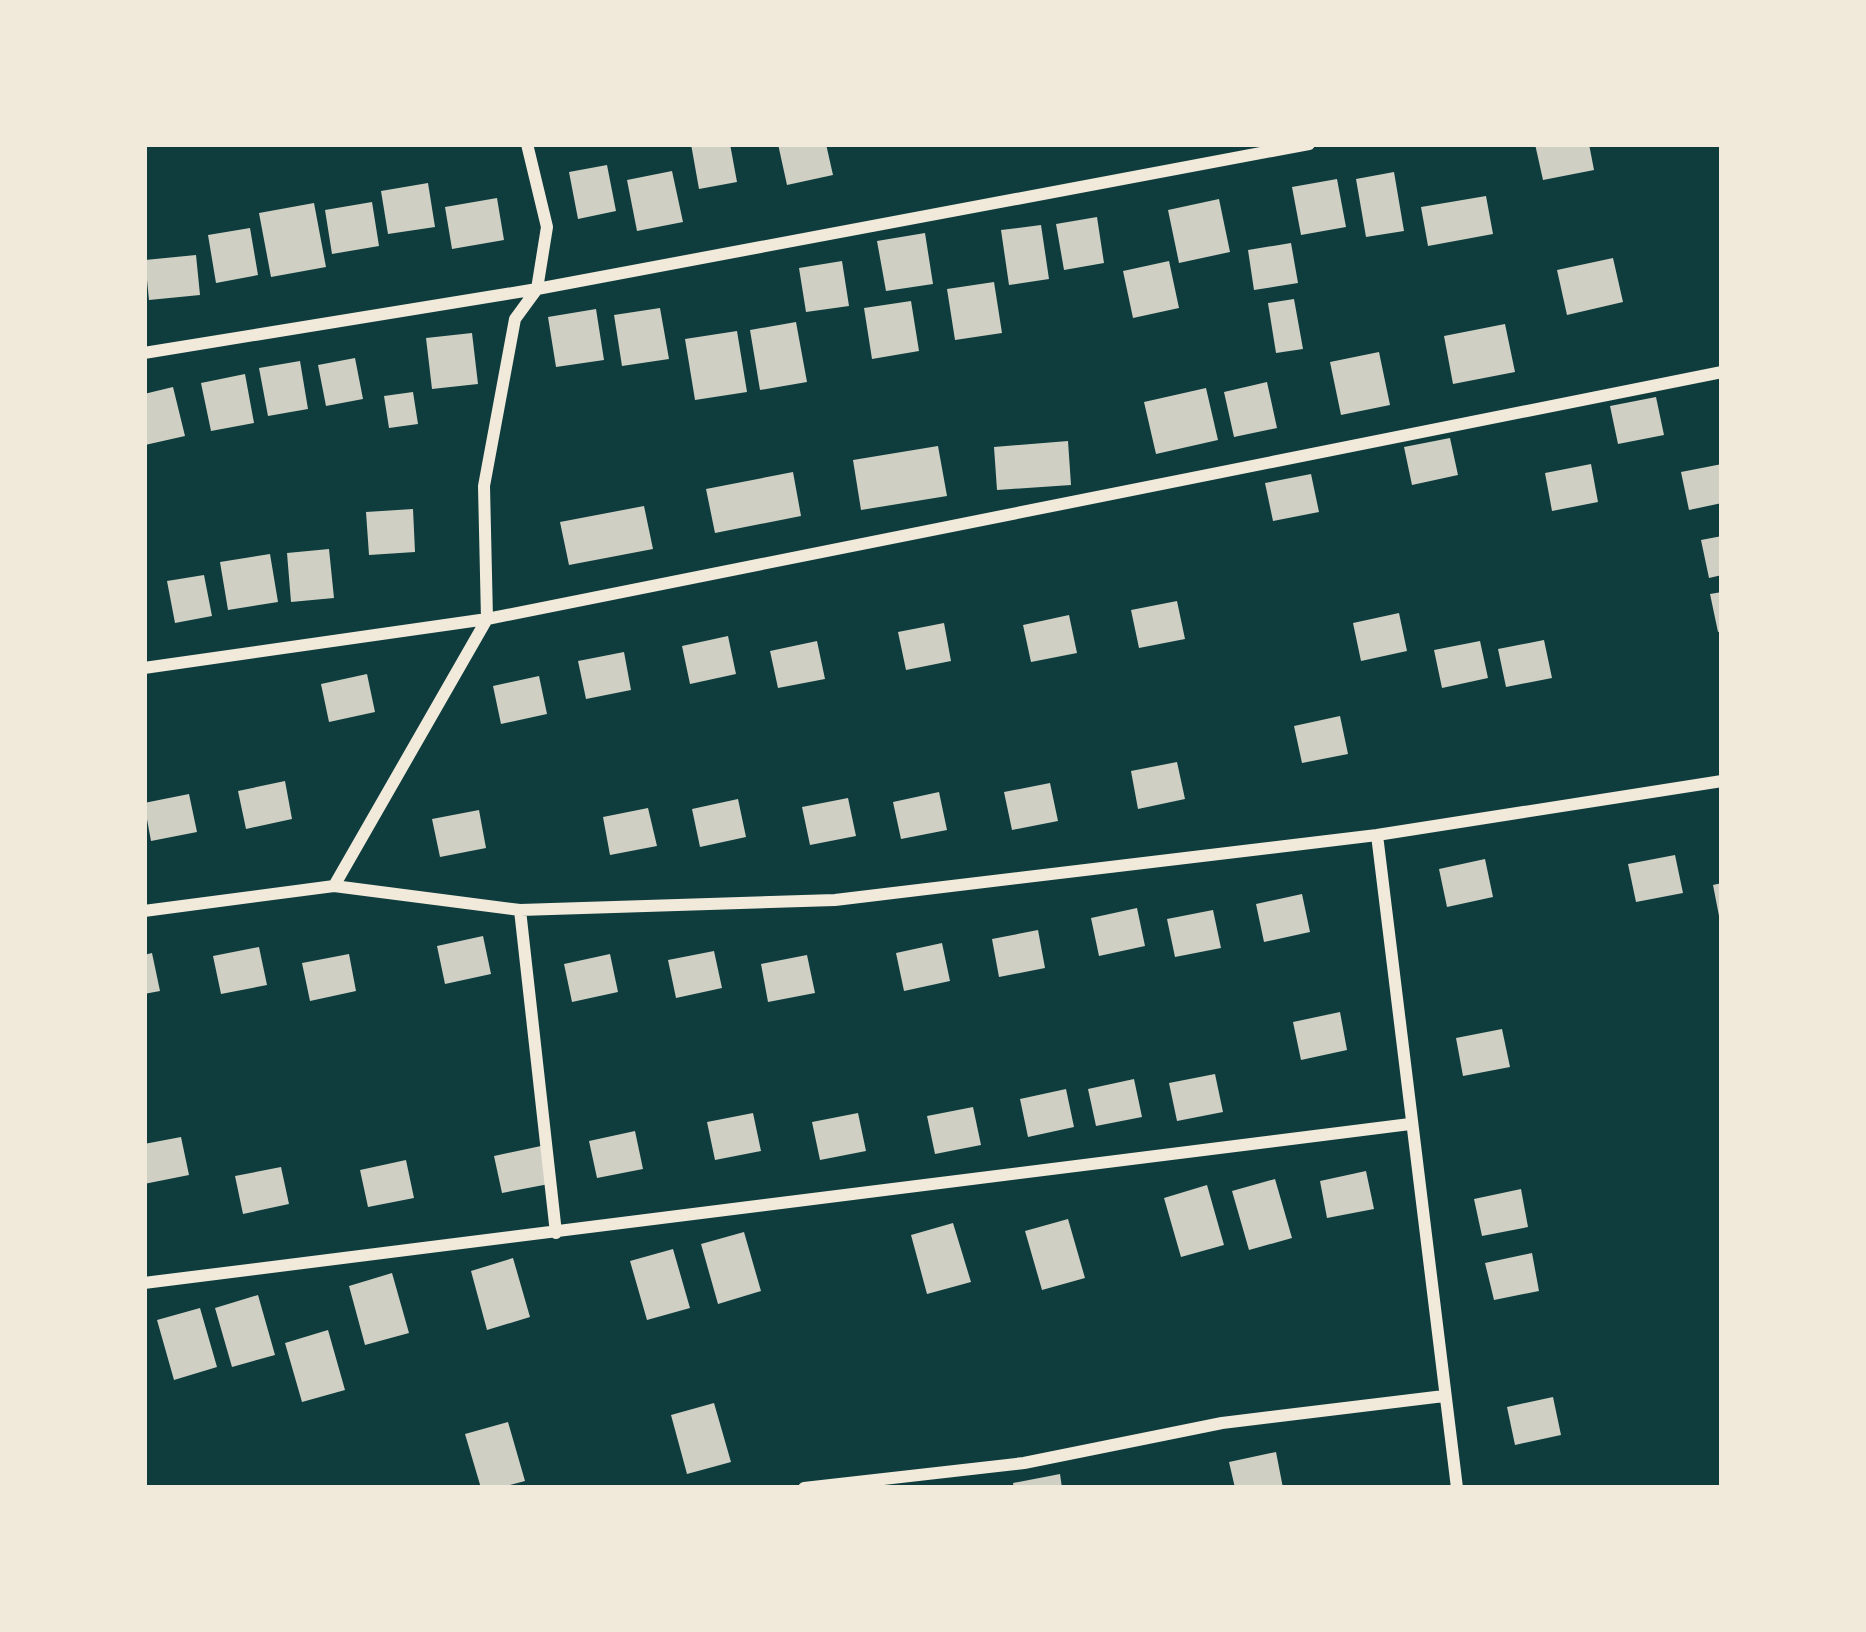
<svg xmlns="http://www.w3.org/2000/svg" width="1866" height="1632" font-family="'Fira Sans',sans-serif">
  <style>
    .building { fill: #cfcfc3 }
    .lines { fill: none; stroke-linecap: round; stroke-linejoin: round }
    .minor { stroke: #f1e9da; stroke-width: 12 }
  </style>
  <rect width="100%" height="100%" fill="#0f3d3e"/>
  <path class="building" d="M691,144H730L737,182L699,189Z
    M778,144H826L833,175L787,185Z
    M1535,144H1589L1594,170L1543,180Z
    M607,165L616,211L578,219L569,172Z
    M672,171L683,222L637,231L627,180Z
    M1394,172L1404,231L1366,237L1356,179Z
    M1337,179L1346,227L1301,235L1292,187Z
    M428,183L435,227L388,234L381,191Z
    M1486,196L1493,234L1428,246L1421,207Z
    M497,198L504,240L452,249L445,207Z
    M1219,199L1230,252L1179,263L1168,210Z
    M372,202L379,246L332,254L325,210Z
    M314,203L326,267L271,277L259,213Z
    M1097,217L1104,263L1064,270L1056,224Z
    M1041,225L1049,279L1009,285L1001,230Z
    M250,228L258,275L216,283L208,235Z
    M925,233L933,284L886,291L877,241Z
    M1291,243L1298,283L1254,290L1248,250Z
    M196,255L200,295L149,300L145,260Z
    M1613,258L1623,302L1567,315L1557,270Z
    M842,261L849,306L806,312L799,268Z
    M1169,261L1179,308L1133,318L1123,271Z
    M994,282L1002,333L955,340L947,289Z
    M1294,299L1303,349L1276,353L1268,303Z
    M911,301L919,351L872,359L864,308Z
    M660,308L669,359L622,366L614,315Z
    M596,309L604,360L556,367L548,317Z
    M796,322L807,382L760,390L750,330Z
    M1505,324L1515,372L1453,384L1444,336Z
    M737,331L747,392L695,400L685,339Z
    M472,333L478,384L432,389L426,338Z
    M1379,352L1390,405L1341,415L1330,362Z
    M355,358L363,399L326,406L318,365Z
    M300,361L308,409L268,416L259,368Z
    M245,374L254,423L211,431L201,383Z
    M1267,382L1277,428L1234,437L1224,392Z
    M173,387L185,436L145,445L144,394Z
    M1206,388L1218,440L1156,454L1144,402Z
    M413,392L418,424L389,428L384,396Z
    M1656,397L1664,435L1618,444L1610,406Z
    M1450,438L1458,475L1412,485L1404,447Z
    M1068,441L1071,485L997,490L994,447Z
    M938,446L947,496L861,510L853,460Z
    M1591,464L1598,502L1552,511L1545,473Z
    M1722,464V503L1689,510L1681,472Z
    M793,472L801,516L715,533L706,489Z
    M1311,474L1319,512L1273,521L1265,483Z
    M644,506L653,549L569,565L560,522Z
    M413,509L415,552L369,555L366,512Z
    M1722,536V575L1709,578L1701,540Z
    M329,549L334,598L291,602L287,553Z
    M270,554L278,602L228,610L220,562Z
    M204,575L212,616L175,623L167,581Z
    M1722,592V631L1718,632L1710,594Z
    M1177,601L1185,639L1139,648L1131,610Z
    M1399,613L1407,651L1361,661L1353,623Z
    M1069,615L1077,653L1031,662L1023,625Z
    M944,623L951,661L906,670L898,632Z
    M728,636L736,674L690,684L682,646Z
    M1544,640L1552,678L1506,687L1498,649Z
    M817,641L825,679L778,688L770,651Z
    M1480,641L1488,678L1442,688L1434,650Z
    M624,652L631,690L586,699L578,661Z
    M367,674L375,712L329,722L321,684Z
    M539,676L547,714L501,724L493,686Z
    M1340,716L1348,754L1302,763L1294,726Z
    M1177,762L1185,799L1138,809L1131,771Z
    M285,781L292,819L246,829L238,791Z
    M1050,783L1058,821L1012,830L1004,792Z
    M939,792L947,830L901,839L893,802Z
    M189,794L197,832L151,841L144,803Z
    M848,798L856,836L810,845L802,807Z
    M738,799L746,837L700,847L692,809Z
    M648,808L657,846L610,855L603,817Z
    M479,810L486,848L440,857L432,819Z
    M1675,855L1683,893L1636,902L1628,864Z
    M1485,859L1493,897L1447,907L1439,869Z
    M1722,883V920L1720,921L1713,885Z
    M1302,894L1310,932L1264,942L1256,904Z
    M1137,908L1145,946L1099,956L1091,918Z
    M1213,910L1221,948L1175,957L1167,919Z
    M1038,930L1045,968L999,977L992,939Z
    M483,936L491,974L445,984L437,946Z
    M942,943L950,981L904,991L896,953Z
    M259,947L267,985L221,994L213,956Z
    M714,951L722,988L676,998L668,960Z
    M152,953L160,991L144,994V955Z
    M349,954L356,991L310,1001L302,963Z
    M610,954L618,992L572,1002L564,964Z
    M807,955L815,993L768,1002L761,964Z
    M1340,1012L1347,1050L1301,1060L1293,1022Z
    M1502,1029L1510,1067L1463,1076L1456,1038Z
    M1215,1074L1223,1112L1177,1121L1169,1083Z
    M1134,1079L1142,1117L1096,1126L1088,1089Z
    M1066,1089L1074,1127L1028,1137L1020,1099Z
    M973,1107L981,1145L935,1154L927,1116Z
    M753,1113L761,1151L715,1160L707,1122Z
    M858,1113L866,1151L820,1160L812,1122Z
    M635,1131L643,1169L597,1178L589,1141Z
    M181,1137L189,1175L144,1184V1144Z
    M541,1146L549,1184L502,1193L494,1156Z
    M406,1160L414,1198L368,1207L360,1170Z
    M281,1167L289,1204L243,1214L235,1176Z
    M1366,1171L1374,1209L1327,1218L1320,1181Z
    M1275,1179L1292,1238L1249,1250L1232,1191Z
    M1207,1185L1224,1245L1181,1257L1164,1198Z
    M1521,1189L1528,1227L1482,1236L1474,1199Z
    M1068,1219L1085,1278L1042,1290L1025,1231Z
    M953,1223L971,1282L927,1294L911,1235Z
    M744,1232L761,1291L718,1304L701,1244Z
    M673,1249L690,1308L647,1320L630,1261Z
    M1532,1253L1539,1291L1494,1300L1485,1263Z
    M513,1258L530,1317L487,1330L471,1271Z
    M392,1273L409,1333L365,1345L349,1286Z
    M258,1295L275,1355L232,1367L215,1308Z
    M200,1308L217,1367L174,1380L157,1320Z
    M328,1330L345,1390L302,1402L285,1343Z
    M1553,1397L1561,1435L1515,1445L1507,1407Z
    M714,1403L731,1462L687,1474L671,1415Z
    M508,1422L525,1481L499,1488H481L465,1434Z
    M1276,1452L1283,1488H1235L1229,1462Z
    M1060,1474L1062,1488H1014L1013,1483Z"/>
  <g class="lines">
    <path class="minor" d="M144,353L537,289L1309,144
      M144,668L487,619L1722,372
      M1377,835L1457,1488
      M334,886L487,619L484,486L515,319L537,289L547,227L527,144
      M520,910L556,1233
      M144,911L334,886L520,910L835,900L1377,835L1722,781
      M144,1283L1410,1124
      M804,1488L1024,1463L1222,1423L1444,1396"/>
  </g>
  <rect width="1866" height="1632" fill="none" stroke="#f1e9da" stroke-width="294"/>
</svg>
